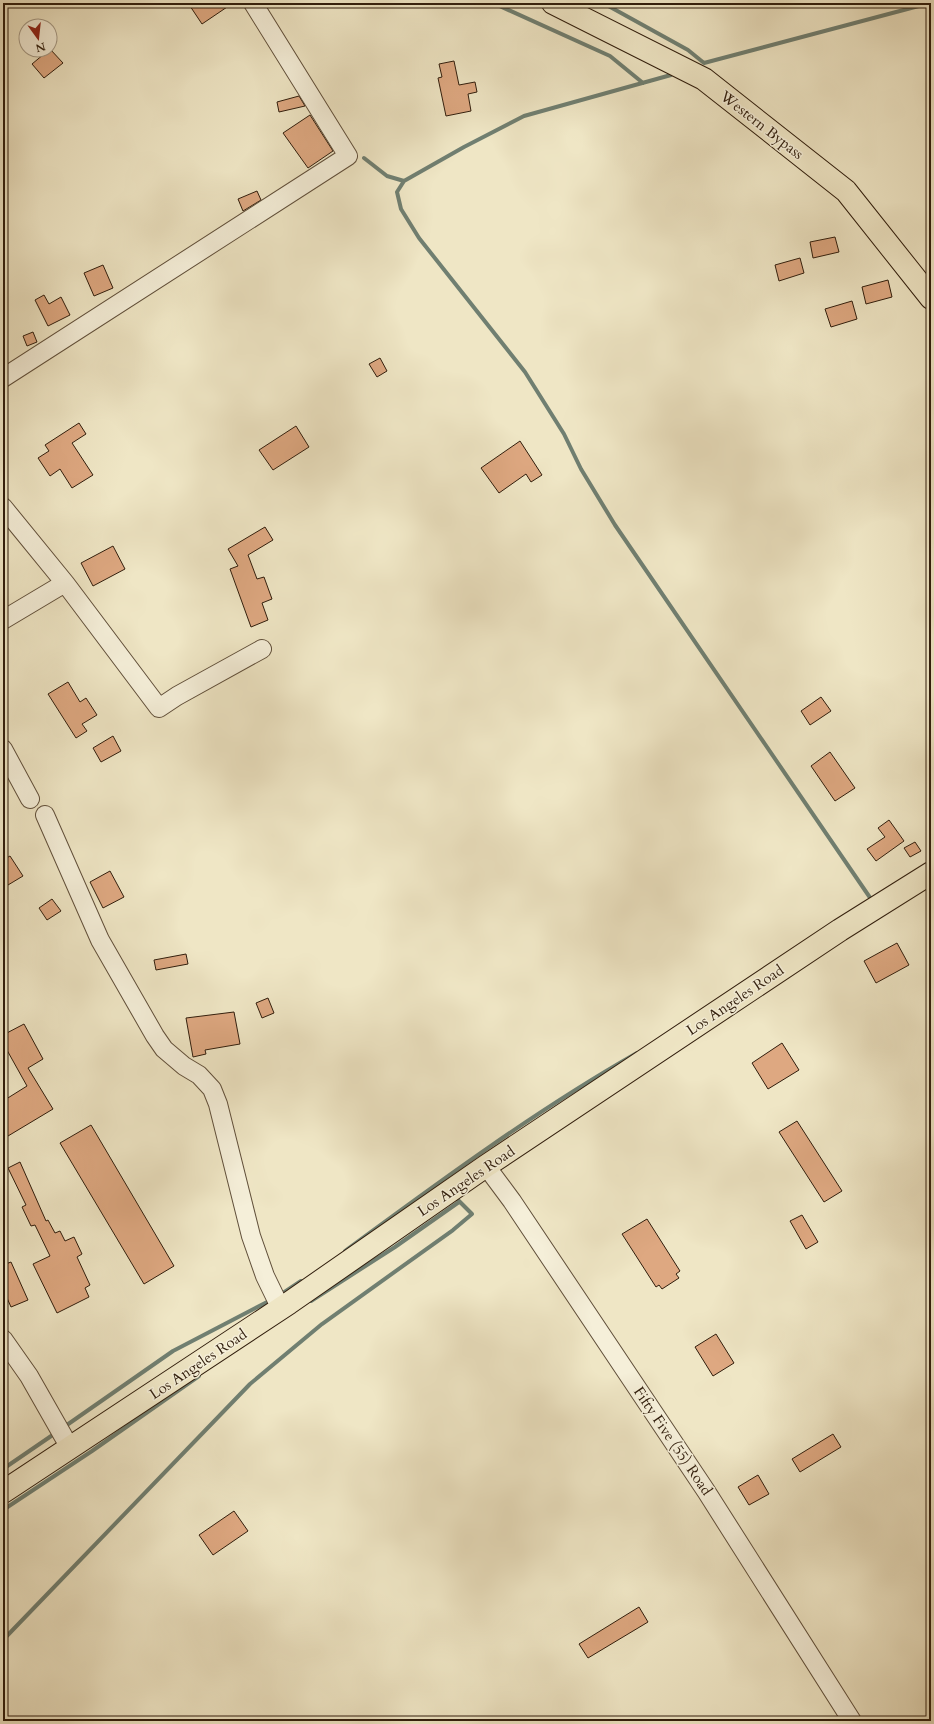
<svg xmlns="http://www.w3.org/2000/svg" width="934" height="1724" font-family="Cardo,serif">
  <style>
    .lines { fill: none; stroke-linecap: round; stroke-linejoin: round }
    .stream { stroke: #707f71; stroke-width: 4 }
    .building { fill: #dea881; stroke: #301d0c }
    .minor-casing { stroke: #604f3a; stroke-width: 20 }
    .major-casing { stroke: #301d0c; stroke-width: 24 }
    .minor { stroke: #f5efd9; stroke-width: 18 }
    .major { stroke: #efe6c5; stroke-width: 22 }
    .labels { text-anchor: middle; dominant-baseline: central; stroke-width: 3; stroke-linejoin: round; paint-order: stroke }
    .street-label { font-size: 15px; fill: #301d0c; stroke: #f5efd9 }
  </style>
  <rect width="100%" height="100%" fill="#efe6c5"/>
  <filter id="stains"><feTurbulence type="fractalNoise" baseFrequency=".005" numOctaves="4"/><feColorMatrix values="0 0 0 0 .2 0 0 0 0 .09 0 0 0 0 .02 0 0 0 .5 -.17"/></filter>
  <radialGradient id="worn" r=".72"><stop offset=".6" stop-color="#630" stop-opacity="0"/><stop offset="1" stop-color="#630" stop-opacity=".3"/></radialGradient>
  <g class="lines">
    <path class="stream" d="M493,3L610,56L643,83
      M603,3L688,50L704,63L930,3
      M364,158L387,176L404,181L464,147L524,116L671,75
      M404,181L397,192L401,209L419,238L525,372L564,434L581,469L615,525L873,902
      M345,1251C439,1182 535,1111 637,1053
      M280,1295L301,1281
      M311,1301L395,1247L459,1202
      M64,1427L173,1351L271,1300
      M3,1469L57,1432
      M3,1510L92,1451L199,1376
      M3,1640L250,1384L322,1324L453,1230L472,1214L454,1196"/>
  </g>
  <path class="building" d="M188,3H233L202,24Z
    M50,49L63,63L44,78L32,64Z
    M454,61L459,85L475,82L477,92L468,94L471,111L446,116L438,78L442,77L439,64Z
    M299,96L305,106L279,112L277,102Z
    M310,115L333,151L308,168L283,133Z
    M257,191L261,200L243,211L238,199Z
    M835,237L839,252L813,258L810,242Z
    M800,258L804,273L779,281L775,265Z
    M103,265L113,288L94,296L84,273Z
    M888,280L892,297L866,304L862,287Z
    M44,295L49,304L61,297L70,315L48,326L35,300Z
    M852,301L857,319L831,327L825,309Z
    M33,332L37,342L27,346L23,336Z
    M380,358L387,371L377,377L369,364Z
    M79,423L86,434L72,443L93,475L72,488L60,469L50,476L38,458L49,451L45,445Z
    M296,426L309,447L273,470L259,450Z
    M520,441L542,475L531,482L526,474L499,493L481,468Z
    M265,527L273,540L248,555L257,579L264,577L272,599L262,603L268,620L251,627L230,569L238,566L228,549Z
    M113,546L125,569L93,586L81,563Z
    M68,682L80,702L86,698L97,715L82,724L87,731L76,738L48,694Z
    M821,697L831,711L810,725L801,711Z
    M113,736L121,751L101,762L93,748Z
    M830,752L855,788L835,801L811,766Z
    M889,820L904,841L876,861L867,849L885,837L878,828Z
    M915,842L921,851L910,857L904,848Z
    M10,856L23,876L3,888V860Z
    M110,871L124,897L103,908L90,882Z
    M52,899L61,911L47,920L39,908Z
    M897,943L909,965L876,983L864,961Z
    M186,954L188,964L156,970L154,960Z
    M268,998L274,1013L262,1018L256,1003Z
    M234,1012L240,1044L205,1050L206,1054L193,1057L186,1018Z
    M24,1024L43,1059L28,1068L53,1109L3,1139V1101L27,1086L3,1043V1035Z
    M782,1043L799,1070L768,1089L752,1063Z
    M797,1121L842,1191L824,1202L779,1132Z
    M91,1125L174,1266L144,1284L60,1143Z
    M20,1162L46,1221L48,1220L55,1233L60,1231L65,1241L74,1237L82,1254L77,1257L90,1285L85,1288L89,1297L57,1313L33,1264L50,1256L35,1225L31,1226L22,1207L26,1205L8,1168Z
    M802,1215L818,1242L806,1249L790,1221Z
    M647,1219L680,1271L676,1274L679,1278L662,1289L659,1285L656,1287L622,1234Z
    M11,1262L28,1300L11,1307L3,1289V1265Z
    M716,1334L734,1363L713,1376L695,1347Z
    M833,1434L841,1447L800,1472L792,1459Z
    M758,1475L769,1494L749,1505L738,1487Z
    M234,1511L248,1531L213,1555L199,1535Z
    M639,1607L648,1622L588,1658L579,1644Z"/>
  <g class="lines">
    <g class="minor-casing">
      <path id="minor" d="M3,378L348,156L253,3
        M3,507L65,583L159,708L177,696L262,649
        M3,620L65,583
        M3,749L30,799
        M45,815L100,940L155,1036L164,1049L184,1066L199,1075L212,1089L218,1104L251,1236L265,1276L281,1309
        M486,1166L512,1201L706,1491L852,1721
        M3,1339L29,1376L70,1448"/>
    </g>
    <g class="major-casing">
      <path id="major" d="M553,3L704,79L846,191L931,298
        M3,1492L289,1303L486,1166L840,930L931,873"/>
    </g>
    <use href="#minor" class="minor"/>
    <use href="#major" class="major"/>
  </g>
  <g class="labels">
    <g class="street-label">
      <text transform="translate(762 125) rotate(38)">Western Bypass</text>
      <text transform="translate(735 1000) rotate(-34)">Los Angeles Road</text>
      <text transform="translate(466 1181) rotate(-34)">Los Angeles Road</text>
      <text transform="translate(198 1364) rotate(-34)">Los Angeles Road</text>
      <text transform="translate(673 1441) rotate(56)">Fifty Five (55) Road</text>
    </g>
  </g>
  <rect width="934" height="1724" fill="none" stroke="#efe6c5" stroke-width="16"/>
  <rect x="4" y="4" width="926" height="1716" fill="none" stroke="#301d0c" stroke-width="2"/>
  <rect x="8" y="8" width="918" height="1708" fill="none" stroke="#301d0c"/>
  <g transform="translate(38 38) rotate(165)"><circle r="19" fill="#f5efd9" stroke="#a69b87"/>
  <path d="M0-3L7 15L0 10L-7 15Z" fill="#8f2418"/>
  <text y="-6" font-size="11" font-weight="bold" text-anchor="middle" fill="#301d0c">N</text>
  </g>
  <rect width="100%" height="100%" filter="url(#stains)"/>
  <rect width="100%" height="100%" fill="url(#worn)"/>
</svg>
